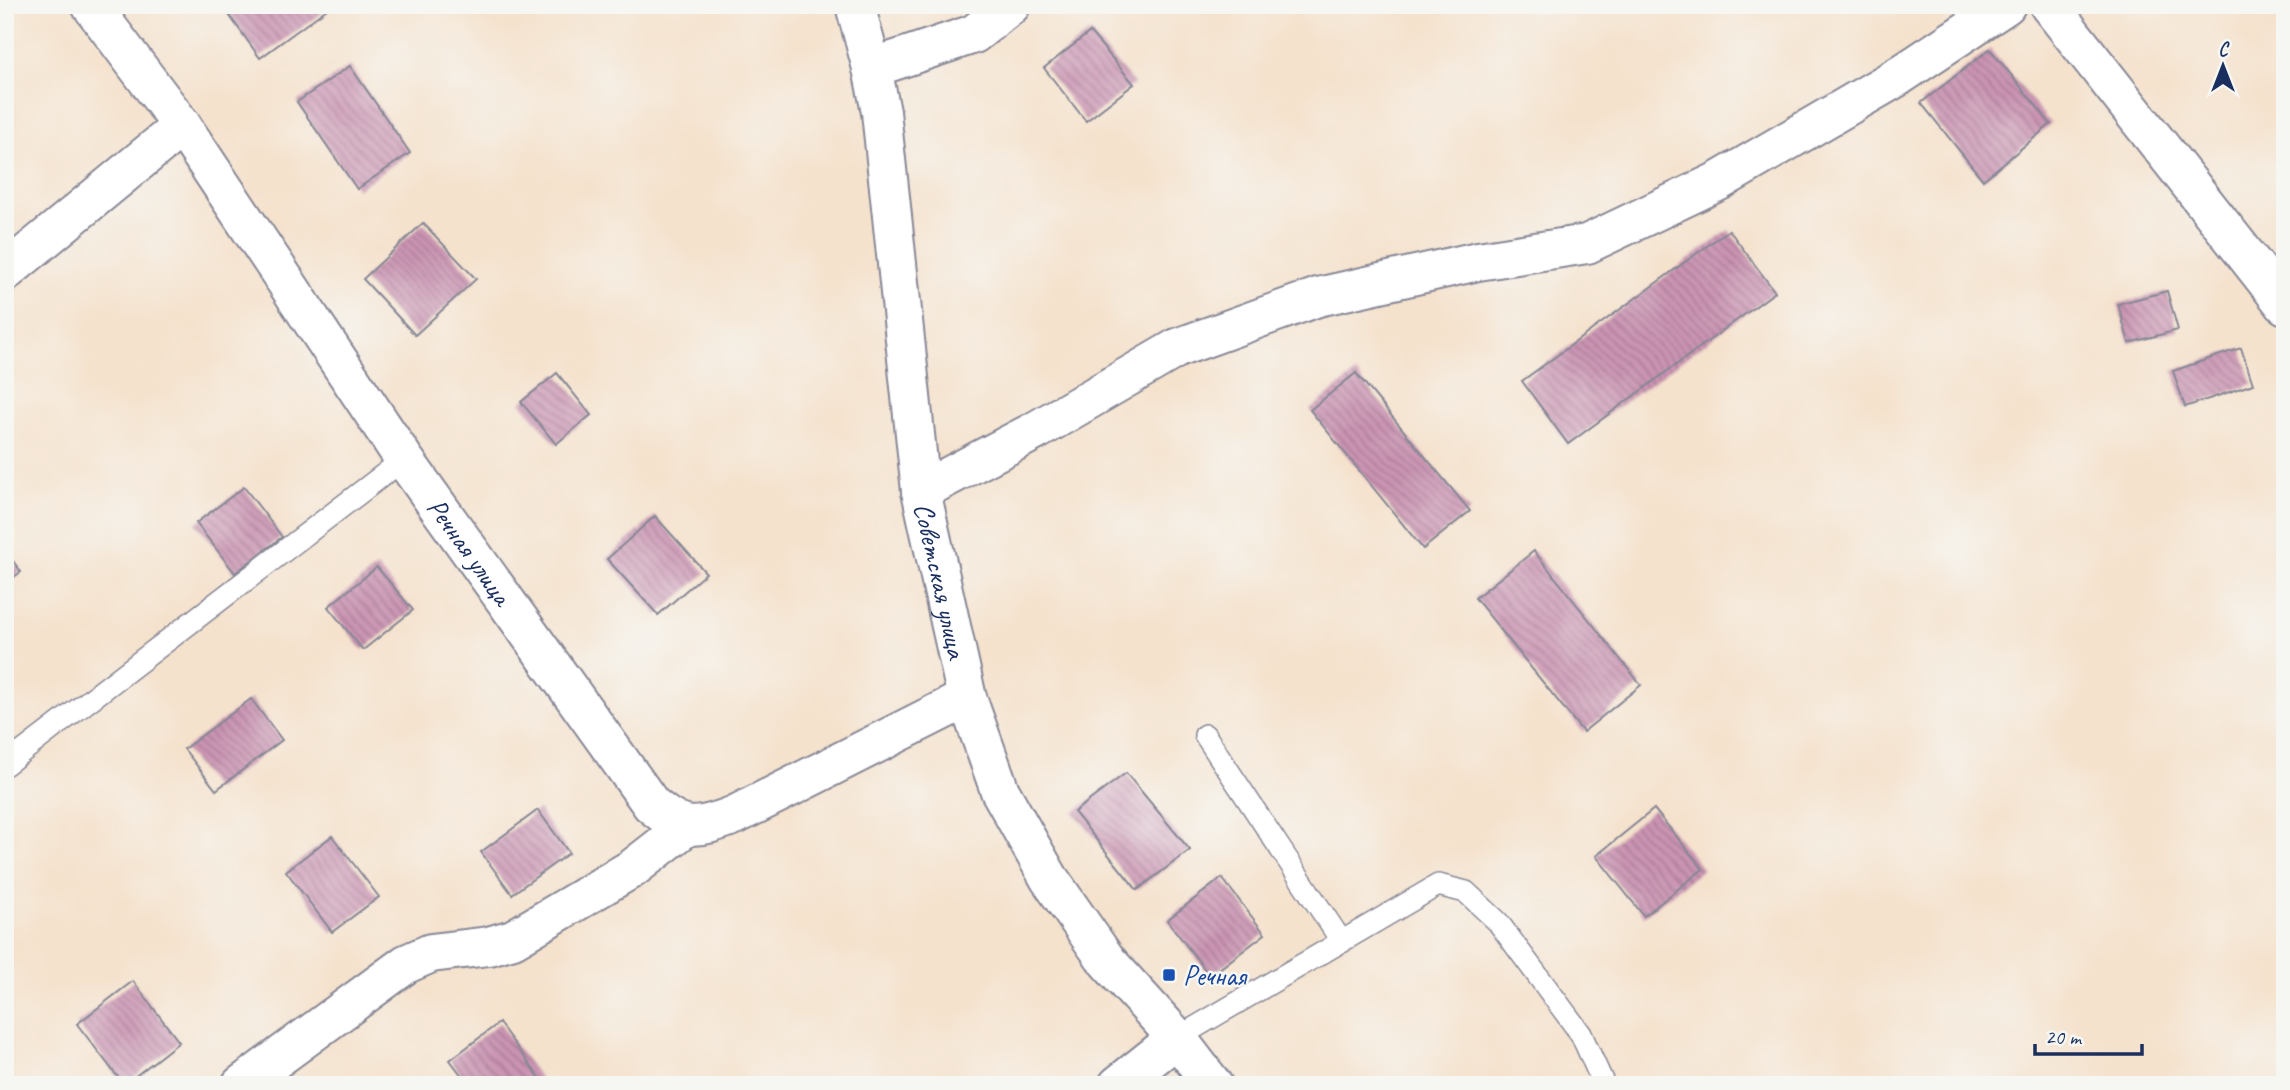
<svg xmlns="http://www.w3.org/2000/svg" width="2290" height="1090" font-family="Caveat,sans-serif">
  <style>
    .building { fill: url(#building-back-hatch) }
    .lines { fill: none; stroke-linecap: round; stroke-linejoin: round }
    .lane-casing { stroke: #888896; stroke-width: 24 }
    .street-casing { stroke: #888896; stroke-width: 42 }
    .secondary-casing { stroke: #888896; stroke-width: 42 }
    .lane { stroke: #fff; stroke-width: 21 }
    .street { stroke: #fff; stroke-width: 38 }
    .secondary { stroke: #fff; stroke-width: 38 }
    .transit-dot { fill: #1a4fb4; stroke: #f6f6f2; stroke-width: 2.5 }
    .labels { text-anchor: middle; dominant-baseline: central; stroke-width: 5; stroke-linejoin: round; paint-order: stroke }
    .street-label { font-size: 28px; fill: #1b2f5e; stroke: #f6f6f2 }
    .transit-label { font-size: 28px; fill: #164399; stroke: #f6f6f2; text-anchor: start }
  </style>
  <defs>
    <pattern id="building-back-hatch" width="6" height="6" patternUnits="userSpaceOnUse" patternTransform="scale(1.75)"><rect width="6" height="6" fill="#cb94b2"/><path d="M-1 5l2 2M0 0l6 6M5-1l2 2" fill="none" stroke="#a47994"/></pattern>
  </defs>
  <rect width="100%" height="100%" fill="#f6f6f2"/>
  <filter id="ink" filterUnits="userSpaceOnUse"><feTurbulence type="fractalNoise" baseFrequency=".0143" numOctaves="2"/><feDisplacementMap in="SourceGraphic" scale="14" xChannelSelector="R" yChannelSelector="G"/><feConvolveMatrix kernelMatrix="1 2 1 2 8 2 1 2 1" color-interpolation-filters="sRGB"/></filter>
  <filter id="wash" filterUnits="userSpaceOnUse"><feTurbulence type="fractalNoise" baseFrequency=".00686" numOctaves="4" result="noise"/><feDisplacementMap in="SourceGraphic" scale="28" xChannelSelector="R" yChannelSelector="G"/><feGaussianBlur stdDeviation="1.57" result="paint"/><feColorMatrix in="noise" values="0 0 0 0 0 0 0 0 0 0 0 0 0 0 0 0 0 1.4 0 .05"/><feComposite in="paint" operator="in"/></filter>
  <g filter="url(#wash)">
    <rect width="100%" height="100%" fill="#f5e2cd"/>
    <g id="blocks">
      <path class="building" d="M222,5H325L327,9L260,58Z
        M1090,32L1134,84L1086,121L1044,68Z
        M1990,49L2051,124L1983,180L1921,103Z
        M350,66L410,153L357,189L297,102Z
        M423,223L476,279L415,335L363,279Z
        M1729,230L1775,292L1568,444L1522,381Z
        M2167,291L2178,330L2129,343L2118,304Z
        M2241,348L2253,384L2185,407L2173,371Z
        M557,373L591,415L556,444L521,402Z
        M1356,373L1470,511L1423,549L1310,410Z
        M244,487L282,537L235,573L196,523Z
        M655,516L706,573L658,615L607,559Z
        M5,550L21,572L5,583Z
        M1534,551L1641,685L1583,732L1475,598Z
        M377,567L413,610L363,650L328,607Z
        M251,699L282,740L216,790L184,749Z
        M1126,773L1190,850L1137,890L1074,812Z
        M1654,809L1703,869L1644,916L1596,856Z
        M538,810L569,853L512,894L481,852Z
        M332,836L379,897L332,932L286,871Z
        M1222,878L1265,934L1210,976L1167,920Z
        M133,981L179,1042L124,1085L77,1024Z
        M499,1023L545,1085H469L450,1060Z"/>
    </g>
  </g>
  <g filter="url(#ink)">
    <use href="#blocks" fill-opacity="0" stroke="#888896" stroke-width="2"/>
    <g class="lines">
      <g class="lane-casing">
        <path id="lane" d="M1205,735L1342,942
          M5,765L404,459
          M1177,1038L1438,885L1466,892L1498,922L1581,1034L1604,1085"/>
      </g>
      <g class="street-casing">
        <g id="street">
          <path id="s1" d="M91,5L182,126L404,459L651,804C683,832 696,830 735,815L967,698"/>
          <path d="M2049,5L2285,305"/>
          <path d="M872,68L974,34L1011,5"/>
          <path d="M5,272L182,126"/>
          <path d="M921,491L1037,430L1177,348L1318,297L1478,261L1587,244L1719,181L1899,76L2006,5"/>
          <path d="M241,1085L406,964L431,953L489,946L513,939L633,868L687,826"/>
          <path d="M1118,1085L1177,1038"/>
        </g>
      </g>
      <g class="secondary-casing">
        <g id="secondary">
          <path id="s2" d="M855,5L872,68L881,112L921,491L967,698L1000,791L1049,878L1107,961L1177,1038L1213,1085"/>
        </g>
      </g>
      <use href="#lane" class="lane"/>
      <use href="#street" class="street"/>
      <use href="#secondary" class="secondary"/>
    </g>
  </g>
  <rect class="transit-dot" x="1162" y="968" width="14" height="14" rx="3.5"/>
  <g class="labels">
    <g class="street-label">
      <text stroke="none"><textPath href="#s1" startOffset="665">Речная улица</textPath></text>
      <text stroke="none"><textPath href="#s2" startOffset="583">Советская улица</textPath></text>
    </g>
    <g class="transit-label">
      <text x="1183" y="975">Речная</text>
    </g>
  </g>
  <rect width="2290" height="1090" fill="none" stroke="#f6f6f2" stroke-width="28"/>
  <g transform="translate(2223 66)" stroke="#f6f6f2" stroke-width="5" paint-order="stroke">
  <path d="M0-5L12 26L0 18L-12 26Z" fill="#1b2f5e"/>
  <text y="-10" font-size="19" font-weight="bold" text-anchor="middle" fill="#1b2f5e">С</text>
  </g>
  <path d="M2035 1044v10h107v-10" fill="none" stroke="#1b2f5e" stroke-width="3.5"/>
  <text x="2045" y="1044" font-size="21" fill="#1b2f5e" stroke="#f6f6f2" stroke-width="5" paint-order="stroke">20 m</text>
</svg>
